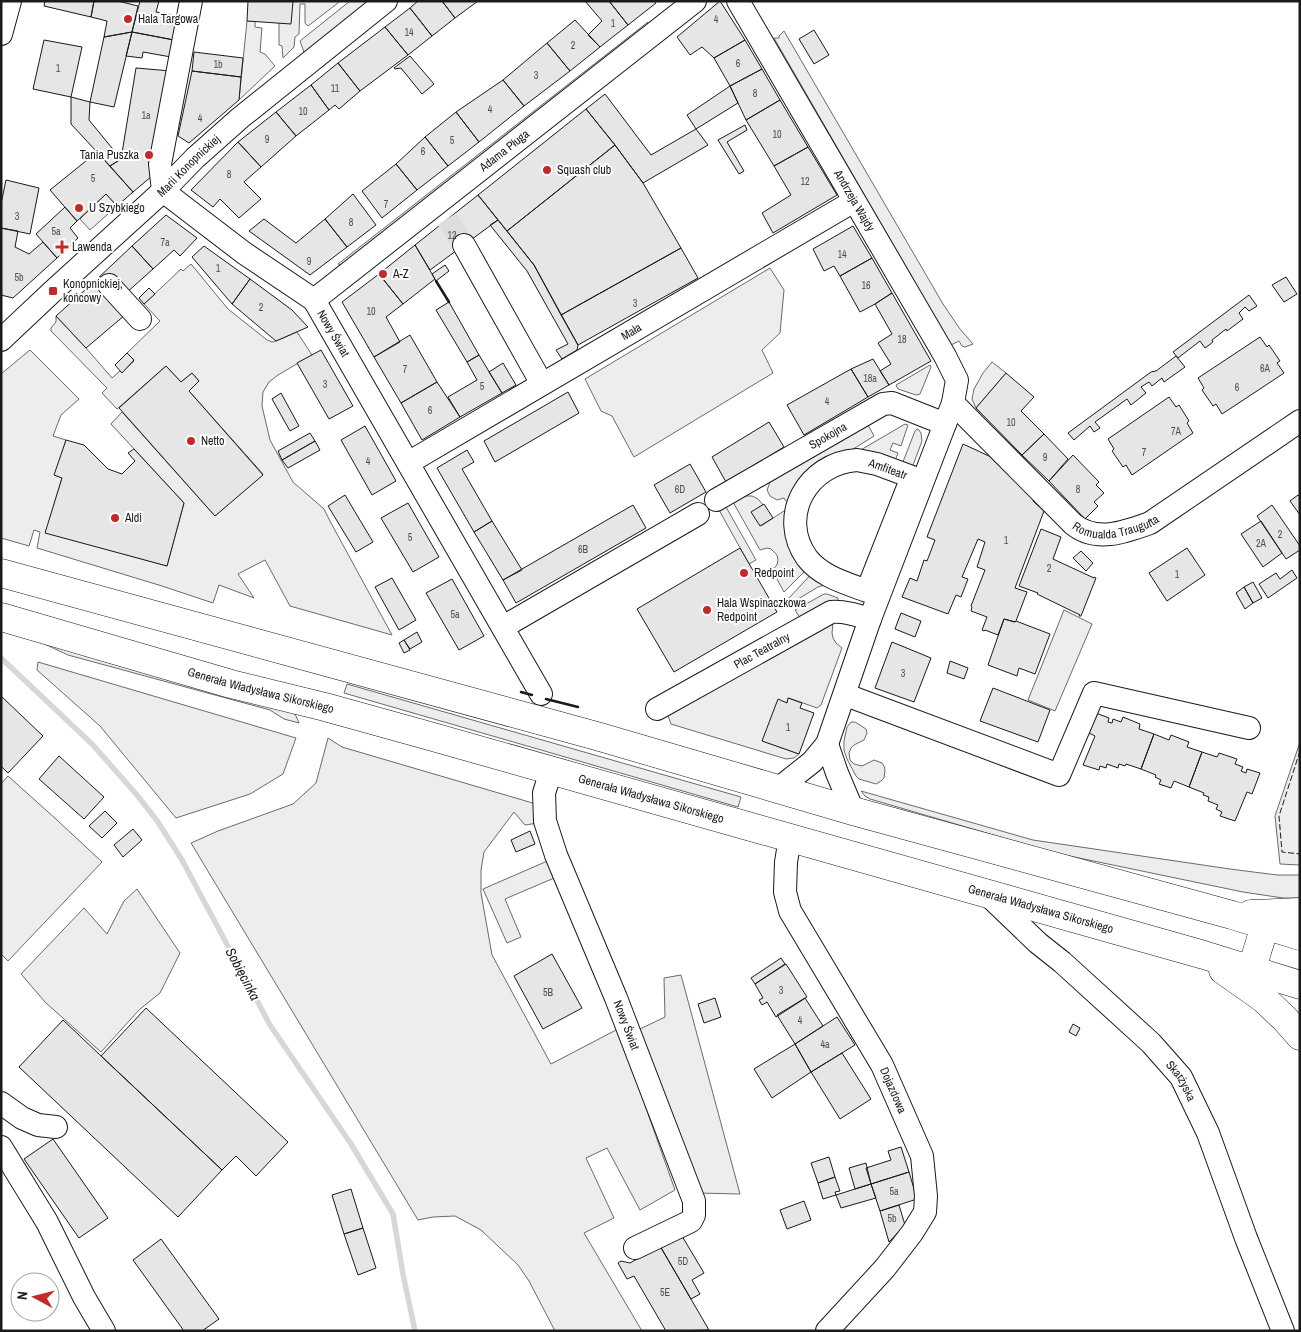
<svg xmlns="http://www.w3.org/2000/svg" width="1301" height="1332" font-family="'Archivo Narrow',sans-serif">
  <style>
    .built { fill: #ededed; stroke: #6a6a6a }
    .lines { fill: none; stroke-linecap: round; stroke-linejoin: round }
    .stream { stroke: #d7d7d7; stroke-width: 5.5 }
    .building { fill: #e6e6e6; stroke: #1a1a1a }
    .minor-tunnel { stroke: #ddd; stroke-width: 22; stroke-dasharray: 22 11; stroke-linecap: butt }
    .minor-casing { stroke: #1a1a1a; stroke-width: 24 }
    .major-casing { stroke: #1a1a1a; stroke-width: 29 }
    .minor { stroke: #fff; stroke-width: 22 }
    .major { stroke: #fff; stroke-width: 28 }
    .fence { stroke: #1a1a1a; stroke-width: 1; stroke-dasharray: 6 2.5; stroke-linecap: butt }
    .wall { stroke: #1a1a1a; stroke-width: 2.5 }
    .poi-dot { fill: #c62828; stroke: #fff; stroke-width: 2 }
    .labels { text-anchor: middle; dominant-baseline: central; stroke-width: 4; stroke-linejoin: round; paint-order: stroke }
    .number-label { font-size: 10px; fill: #4d4d4d }
    .poi-label { font-size: 12px; fill: #1a1a1a; stroke: #fff; text-anchor: start }
    .street-label { font-size: 12px; fill: #1a1a1a; stroke: #fff }
    .water-label { font-size: 14px; font-style: italic; fill: #1a1a1a; stroke: #fff }
  </style>
  <rect width="100%" height="100%" fill="#fff"/>
  <path class="built" d="M293,1H339L338,3L308,26L305,23V4H300L299,34L295,37L294,47L283,58L282,46L279,45V23Z
    M350,1H367L368,4L305,55L300,41Z
    M247,21H255V27L262,28L260,52L265,54L275,66L239,100Z
    M648,22L647,31L348,267L338,264Z
    M784,31L943,304L960,329L973,344L965,347L962,346L959,341L951,345L774,38H779V36Z
    M106,194L117,206L90,230L80,219Z
    M191,264L228,309L267,340L272,342L276,341L297,332L312,355L278,375L269,382L263,392L262,406L270,440L293,482L324,509L331,523L392,635L290,606L265,560L238,574L254,598L219,585L213,603L162,586L37,548L40,532L34,530L29,546L1,538V374L30,350L79,399L61,415L53,436L66,440L55,475L62,478L46,532L167,566L184,503L111,424L122,412L215,516L263,474L189,391L199,381L192,373L181,382L166,366L117,409L102,393L107,388L51,331V328L56,322V316L86,348L112,378L120,371L122,372L134,361L127,353L160,321L144,304L181,269L183,271Z
    M770,268L784,290L780,333L762,350L773,373L634,457L612,416L601,411L585,379Z
    M992,362L1006,373L976,408L972,399L974,389L983,373Z
    M930,365L931,367L920,394L916,395L898,389L896,385Z
    M905,424L908,425L901,446L893,443L890,450L898,453L892,469L859,451Z
    M868,425L874,436L850,451L798,505L813,563L784,592L772,570L777,565L778,560L777,555L771,549L767,548L760,550L733,502L746,496H752L758,499L763,505L752,512L761,526L790,507L784,498L777,500L770,496L767,490L770,482Z
    M917,429L919,430L921,433L922,441L909,476L899,472L915,431Z
    M726,507L756,560L749,564L719,510Z
    M817,568L825,585L818,587L793,602H790L788,599Z
    M824,594H827L838,598V601L800,618L795,610Z
    M1064,610L1092,624L1055,711L1028,700Z
    M833,623L832,633L833,638L836,643L842,648L821,705L817,708L789,698L787,703L778,700L763,741L799,754L794,758L786,759L671,724L667,713Z
    M21,633L293,712L296,716L299,723L284,719L270,710L68,655Z
    M38,662L296,738L283,774L250,794L176,818L100,726L37,670Z
    M347,684L741,797L738,807L344,693Z
    M851,722H855L866,729L867,733L864,740L854,745L851,748L849,753L850,760L854,764L862,766L874,760L882,763L884,766L885,770L884,778L881,781L876,784L859,779L856,776L847,759L844,750V741L847,727Z
    M328,738L342,747L536,804L538,823L525,825L514,812L484,852L481,870V893L492,955L551,1064L618,1029L675,1190L640,1210L607,1148L586,1158L614,1218L584,1233L642,1331H555L529,1281L518,1265L481,1230L455,1216L433,1217L418,1220L191,843L218,831L293,804L316,783Z
    M1300,742V865L1280,864L1275,816Z
    M8,776L57,820L102,862L8,961L1,954V784Z
    M861,791L1033,840L1230,869L1277,875H1300V898H1283L1243,892L1055,853L870,799L865,796Z
    M552,859L559,876L505,899L521,937L507,943L483,889Z
    M137,889L180,953L160,993L139,1010L101,1052L45,1002L21,974L84,908L107,934L124,901Z
    M681,975L691,1012L740,1194L696,1193L640,1029L665,1017L664,978Z"/>
  <g class="lines">
    <path class="stream" d="M1,658L92,744L137,795L158,822L182,860L270,1025L351,1144L393,1214L403,1274L415,1331"/>
  </g>
  <path class="building" d="M45,1H94L91,17L44,6Z
    M94,1H118L138,6L132,32L104,37L107,21L91,17Z
    M140,1H159L156,12L178,16L174,40L132,32Z
    M248,1H293L291,24L247,21Z
    M418,1H442L455,18L432,36L410,8Z
    M442,1H478L455,18Z
    M585,1H609L628,25L600,47L588,35L602,21Z
    M609,1H655L656,3L628,25Z
    M720,1L745,40L714,58L702,47L690,55L677,37Z
    M410,8L432,36L408,55L385,27Z
    M575,20L600,47L570,71L547,43Z
    M385,27L408,55L360,91L338,63Z
    M814,30L829,55L814,64L799,39Z
    M132,32L114,107L90,102L104,37Z
    M132,32L174,40L171,57L143,52L142,58L126,56Z
    M44,40L82,47L71,97L33,89Z
    M745,40L762,69L730,86L714,58Z
    M547,43L570,71L524,106L503,80Z
    M194,52L243,58L241,77L192,71Z
    M410,56L434,84L422,94L401,68L395,69L394,68Z
    M338,63L360,91L339,109L335,105L329,110L311,85Z
    M136,68L171,71L152,176L133,192L110,166L121,159Z
    M762,69L780,100L746,120L730,86Z
    M192,71L241,77L239,100L189,143L178,136Z
    M503,80L524,106L479,142L456,112Z
    M311,85L329,110L296,136L276,112Z
    M730,86L738,103L696,129L687,115Z
    M605,94L651,155L696,129L708,145L643,183L615,145L586,109Z
    M71,97L90,102L89,120L121,159L110,166L71,124Z
    M780,100L808,147L774,166L746,120Z
    M586,109L615,145L507,231L478,195Z
    M276,112L296,136L261,167L238,142Z
    M456,112L479,142L448,166L425,137Z
    M745,125L747,130L727,142L744,171L739,174L718,140Z
    M425,137L448,166L417,190L396,164Z
    M238,142L261,167L244,182L261,199L239,218L220,199L213,207L191,190Z
    M615,145L643,183L681,248L561,315L534,265L507,231Z
    M808,147L837,195L773,233L762,213L791,195L774,166Z
    M97,152L133,192L117,206L106,194L77,221L50,190Z
    M396,164L417,190L382,218L362,191Z
    M6,180L39,188L30,234L1,228V204Z
    M353,194L376,225L347,247L325,219Z
    M478,195L498,220L430,270L415,245Z
    M65,207L77,221L70,228L78,238L57,258L36,234Z
    M166,215L197,238L180,256L174,250L153,269L132,246Z
    M264,219L296,243L325,219L347,247L310,275L249,231Z
    M498,220L534,265L578,345L577,350L562,359L556,350L568,344L527,271L490,225Z
    M853,226L872,258L840,276L834,266L824,271L813,249Z
    M1,228L18,231L15,247L29,254L43,242L57,258L13,298L1,295Z
    M415,245L435,279L403,304L379,274Z
    M132,246L153,269L125,294L103,290L95,281Z
    M204,246L250,279L232,304L192,257Z
    M681,248L698,278L578,345L561,315Z
    M872,258L892,293L875,304L860,312L840,276Z
    M445,265L449,271L436,281L432,274Z
    M379,274L403,304L386,317L400,342L374,357L342,302Z
    M1286,277L1297,294L1284,302L1272,285Z
    M250,279L292,310L308,327L276,341L232,304Z
    M95,281L125,315L86,348L56,316Z
    M149,288L155,294L144,304L139,298Z
    M892,293L931,361L889,385L880,371L891,364L878,343L892,334L875,304Z
    M1249,295L1257,306L1249,311L1245,307L1239,313L1243,319L1227,331L1226,329L1212,340L1213,342L1205,348L1200,341L1178,358L1173,352Z
    M449,302L479,355L467,362L436,310Z
    M410,335L437,382L401,403L374,357Z
    M1260,337L1267,347L1269,345L1280,361L1277,363L1284,373L1263,387L1222,414L1216,404L1213,406L1202,390L1204,388L1198,378Z
    M321,350L353,406L329,419L297,363Z
    M127,353L134,360L122,373L115,365Z
    M479,355L502,393L460,417L448,397L477,380L467,362Z
    M1176,356L1185,367L1164,382L1162,378L1152,386L1149,382L1141,387L1146,393L1131,405L1127,399L1095,422L1100,428L1094,432L1090,426L1074,440L1068,433L1151,372L1156,371Z
    M873,359L889,385L868,397L851,369Z
    M503,363L516,385L502,393L489,372Z
    M166,366L181,382L192,373L199,381L189,391L263,475L215,516L119,408Z
    M851,369L868,397L804,435L787,405Z
    M1006,373L1034,397L1021,411L1044,434L1022,455L976,408Z
    M437,382L460,417L422,440L401,403Z
    M568,392L579,413L495,462L484,441Z
    M281,393L299,426L290,431L272,399Z
    M1169,397L1176,407L1179,405L1189,421L1187,423L1193,433L1132,475L1126,465L1123,467L1112,451L1114,449L1108,439Z
    M769,422L784,447L726,482L712,457Z
    M365,426L396,481L372,495L341,440Z
    M310,433L315,441L282,460L278,451Z
    M1044,434L1068,459L1049,481L1022,455Z
    M66,440L84,445L108,469L122,474L135,461L128,453L134,449L184,503L167,566L45,533L62,478L54,475Z
    M315,441L320,450L288,468L282,460Z
    M963,444L989,456L1034,499L1033,501L1044,511L1015,588L1027,592L1016,621L1015,622L1004,619L998,635L985,630L984,631L982,630L987,617L971,611L972,607L971,606L985,570L977,567L985,542L978,539L962,577L968,579L961,597L956,595L948,614L902,597L910,578L917,581L924,560L927,561L935,540L927,537Z
    M467,450L474,462L462,469L492,521L474,532L437,468Z
    M1073,455L1099,482L1096,485L1104,493L1094,502L1098,506L1085,519L1049,481Z
    M690,464L706,492L670,513L654,485Z
    M345,495L373,542L356,552L328,506Z
    M1298,495L1300,497V515L1290,501Z
    M408,503L439,557L413,572L381,518Z
    M764,504L773,518L760,526L751,512Z
    M633,505L646,528L516,603L503,580Z
    M1272,505L1300,546V550L1286,559L1257,516Z
    M492,521L522,570L503,580L474,532Z
    M1261,521L1282,553L1263,567L1241,534Z
    M1041,529L1061,537L1053,559L1094,578V577L1096,578L1081,616H1079L1080,615L1037,594L1038,593L1019,586Z
    M740,548L777,612L674,672L637,609Z
    M1187,548L1205,575L1167,601L1149,573Z
    M1081,551L1093,563L1086,571L1073,558Z
    M1292,570L1297,578L1268,598L1259,584L1276,573L1280,579Z
    M392,578L416,620L399,630L375,587Z
    M452,579L484,636L459,650L426,593Z
    M1253,582L1262,598L1253,603L1244,587Z
    M1244,587L1253,603L1245,609L1236,593Z
    M901,613L921,621L915,637L895,629Z
    M1004,619L1015,622L1016,621L1050,634L1035,674L1019,668L1017,676L988,665Z
    M417,632L422,642L410,649L404,640Z
    M404,640L410,650L404,653L399,643Z
    M892,642L931,658L914,702L875,688Z
    M950,661L968,668L964,679L947,673Z
    M993,688L1050,710L1038,742L980,721Z
    M1,696L43,736L8,773L1,766Z
    M788,698L802,703L800,708L814,713L799,754L762,741L778,699L787,703Z
    M1096,713L1109,718L1108,722L1112,723L1113,719L1121,722L1123,717L1140,724L1139,729L1154,734L1141,769L1126,764L1125,766L1119,764L1118,768L1107,764L1106,768L1100,766L1099,770L1083,765L1095,736L1089,733Z
    M1154,734L1169,740L1171,735L1189,742L1187,747L1202,752L1189,787L1174,781L1171,788L1159,784L1161,780L1155,777L1156,775L1141,769Z
    M1202,752L1217,757L1219,753L1237,759L1235,764L1243,767L1241,771L1246,773L1247,769L1260,773L1252,794L1247,792L1235,821L1220,816L1222,812L1216,809L1218,805L1208,801L1209,797L1203,795L1204,793L1189,787Z
    M59,756L104,797L84,819L39,779Z
    M105,811L117,823L102,838L89,826Z
    M133,829L142,840L123,857L114,845Z
    M530,831L535,844L516,852L511,840Z
    M552,954L582,1008L543,1029L514,976Z
    M781,958L785,964L755,984L751,978Z
    M786,964L807,997L776,1017L767,1002L762,1005L759,1000L763,998L755,984Z
    M715,998L721,1017L704,1023L698,1004Z
    M805,998L823,1026L795,1044L777,1015Z
    M146,1008L288,1142L256,1176L236,1156L222,1170L101,1056Z
    M837,1017L855,1045L811,1072L795,1044Z
    M63,1020L222,1170L178,1217L19,1067Z
    M1073,1024L1080,1028L1076,1036L1069,1032Z
    M795,1044L811,1072L772,1098L754,1069Z
    M842,1053L871,1099L840,1119L811,1072Z
    M53,1139L108,1218L79,1238L24,1159Z
    M901,1147L909,1172L871,1184L866,1168L891,1160L888,1151Z
    M829,1157L835,1177L818,1183L811,1163Z
    M866,1163L871,1184L855,1189L849,1168Z
    M909,1172L917,1199L880,1211L871,1184Z
    M835,1177L840,1191L835,1192L836,1195L823,1199L818,1183Z
    M871,1184L876,1198L841,1208L836,1195Z
    M351,1189L363,1228L344,1234L332,1195Z
    M804,1201L811,1220L787,1229L780,1210Z
    M899,1205L905,1225L889,1242L880,1211Z
    M363,1228L376,1268L358,1275L344,1234Z
    M682,1236L704,1273L692,1280L700,1294L691,1299L660,1246Z
    M161,1239L219,1319L202,1331H184L133,1260Z
    M660,1246L709,1330L666,1331L634,1276L627,1279L618,1263L621,1261L630,1263Z"/>
  <g class="lines">
    <path class="minor-tunnel" d="M447,219L464,245"/>
    <g class="minor-casing">
      <g id="minor">
        <path id="s1" d="M191,1L160,164L163,191L244,253L314,300L541,694"/>
        <path id="s2" d="M738,1L945,356L957,380L953,403L870,619L827,744L812,762L778,789"/>
        <path d="M1,34L10,1"/>
        <path d="M464,245L542,384"/>
        <path d="M109,285L140,319"/>
        <path id="s3" d="M314,300L695,1"/>
        <path id="s4" d="M1,340L53,291L163,191L195,158L240,118L386,1"/>
        <path id="s5" d="M953,403L1073,524C1096,543 1125,532 1150,523L1300,421"/>
        <path d="M857,460L877,464L912,477L867,591C846,583 822,577 807,558C777,516 808,463 857,460Z"/>
        <path id="s6" d="M408,463L854,201"/>
        <path id="s7" d="M716,500L883,404L892,403L945,424"/>
        <path d="M503,627L698,514"/>
        <path d="M844,696L854,698L1059,775L1094,693L1249,728"/>
        <path id="s8" d="M657,709L831,612C845,611 857,615 870,619"/>
        <path d="M827,744L837,773L853,811"/>
        <path id="s9" d="M551,771L544,793L545,821L556,855L616,998L694,1201V1215L691,1221L635,1248"/>
        <path id="s10" d="M790,838L786,862L785,892L790,911L882,1065L922,1156L926,1196L925,1212L912,1233L885,1268L827,1331"/>
        <path id="s11" d="M988,895L1038,943L1062,962L1151,1043L1181,1077L1208,1133L1246,1238L1283,1331"/>
        <path d="M1,1103L22,1118L38,1125L56,1127"/>
        <path d="M1,1147L47,1222L84,1297L104,1331"/>
      </g>
    </g>
    <g class="major-casing">
      <g id="major">
        <path d="M1,573L600,737L853,811L1232,915L1300,936"/>
        <path id="s12" d="M1,617L231,684L325,707L426,735L1204,955L1300,985"/>
        <path d="M1251,914L1300,912"/>
        <path d="M1223,970L1264,999L1285,1019L1300,1036"/>
        <path d="M1251,971L1265,926"/>
      </g>
    </g>
    <use href="#minor" class="minor"/>
    <use href="#major" class="major"/>
    <path class="fence" d="M1300,751L1279,816L1282,852L1300,854"/>
    <path class="wall" d="M436,281L449,302
      M521,692L532,695
      M546,699L578,707"/>
  </g>
  <g class="poi-dot">
    <circle cx="128" cy="19" r="5"/>
    <circle cx="149" cy="155" r="5"/>
    <circle cx="547" cy="170" r="5"/>
    <circle cx="79" cy="208" r="5"/>
    <path d="M59.5 239.5h5v5h5v5h-5v5h-5v-5h-5v-5h5z"/>
    <circle cx="383" cy="274" r="5"/>
    <rect x="48" y="286" width="10" height="10" rx="2.5"/>
    <circle cx="191" cy="441" r="5"/>
    <circle cx="115" cy="518" r="5"/>
    <circle cx="744" cy="573" r="5"/>
    <circle cx="707" cy="610" r="5"/>
  </g>
  <g class="labels">
    <g class="number-label">
      <text x="716" y="19">4</text>
      <text x="613" y="23">1</text>
      <text x="409" y="32">14</text>
      <text x="573" y="45">2</text>
      <text x="738" y="63">6</text>
      <text x="218" y="64">1b</text>
      <text x="58" y="68">1</text>
      <text x="536" y="75">3</text>
      <text x="335" y="88">11</text>
      <text x="755" y="93">8</text>
      <text x="490" y="109">4</text>
      <text x="303" y="111">10</text>
      <text x="146" y="115">1a</text>
      <text x="200" y="118">4</text>
      <text x="777" y="134">10</text>
      <text x="267" y="139">9</text>
      <text x="452" y="140">5</text>
      <text x="423" y="151">6</text>
      <text x="229" y="174">8</text>
      <text x="93" y="178">5</text>
      <text x="805" y="181">12</text>
      <text x="386" y="204">7</text>
      <text x="17" y="216">3</text>
      <text x="351" y="222">8</text>
      <text x="56" y="231">5a</text>
      <text x="452" y="235">12</text>
      <text x="165" y="242">7a</text>
      <text x="842" y="254">14</text>
      <text x="309" y="261">9</text>
      <text x="218" y="268">1</text>
      <text x="19" y="277">5b</text>
      <text x="866" y="285">16</text>
      <text x="635" y="303">3</text>
      <text x="261" y="307">2</text>
      <text x="371" y="311">10</text>
      <text x="902" y="339">18</text>
      <text x="1265" y="368">6A</text>
      <text x="405" y="369">7</text>
      <text x="870" y="378">18a</text>
      <text x="325" y="384">3</text>
      <text x="482" y="386">5</text>
      <text x="1237" y="387">6</text>
      <text x="827" y="401">4</text>
      <text x="430" y="410">6</text>
      <text x="1011" y="422">10</text>
      <text x="1176" y="431">7A</text>
      <text x="1144" y="452">7</text>
      <text x="1045" y="457">9</text>
      <text x="368" y="461">4</text>
      <text x="680" y="489">6D</text>
      <text x="1078" y="489">8</text>
      <text x="1280" y="534">2</text>
      <text x="410" y="537">5</text>
      <text x="1006" y="540">1</text>
      <text x="1261" y="543">2A</text>
      <text x="583" y="549">6B</text>
      <text x="1049" y="568">2</text>
      <text x="1177" y="574">1</text>
      <text x="455" y="614">5a</text>
      <text x="903" y="673">3</text>
      <text x="788" y="727">1</text>
      <text x="781" y="990">3</text>
      <text x="548" y="992">5B</text>
      <text x="800" y="1020">4</text>
      <text x="825" y="1044">4a</text>
      <text x="894" y="1191">5a</text>
      <text x="892" y="1218">5b</text>
      <text x="683" y="1261">5D</text>
      <text x="665" y="1292">5E</text>
    </g>
    <g class="poi-label">
      <text x="138" y="19">Hala Targowa</text>
      <text x="139" y="155" text-anchor="end">Tania Puszka</text>
      <text x="557" y="170">Squash club</text>
      <text x="89" y="208">U Szybkiego</text>
      <text x="72" y="247">Lawenda</text>
      <text x="393" y="274">A-Z</text>
      <text x="63" y="284">Konopnickiej,<tspan x="63" dy="14">końcowy</tspan></text>
      <text x="201" y="441">Netto</text>
      <text x="125" y="518">Aldi</text>
      <text x="754" y="573">Redpoint</text>
      <text x="717" y="603">Hala Wspinaczkowa<tspan x="717" dy="14">Redpoint</tspan></text>
    </g>
    <g class="street-label">
      <text stroke="none"><textPath href="#s3" startOffset="242">Adama Pługa</textPath></text>
      <text stroke="none"><textPath href="#s4" startOffset="256">Marii Konopnickiej</textPath></text>
      <text stroke="none"><textPath href="#s2" startOffset="231">Andrzeja Wajdy</textPath></text>
      <text stroke="none"><textPath href="#s6" startOffset="259">Mała</textPath></text>
      <text stroke="none"><textPath href="#s1" startOffset="418">Nowy Świat</textPath></text>
      <text stroke="none"><textPath href="#s7" startOffset="129">Spokojna</textPath></text>
      <text transform="translate(888 469) rotate(20)">Amfiteatr</text>
      <text stroke="none"><textPath href="#s5" startOffset="216">Romualda Traugutta</textPath></text>
      <text stroke="none"><textPath href="#s8" startOffset="120">Plac Teatralny</textPath></text>
      <text stroke="none"><textPath href="#s12" startOffset="270">Generała Władysława Sikorskiego</textPath></text>
      <text stroke="none"><textPath href="#s12" startOffset="675">Generała Władysława Sikorskiego</textPath></text>
      <text stroke="none"><textPath href="#s12" startOffset="1080">Generała Władysława Sikorskiego</textPath></text>
      <text stroke="none"><textPath href="#s9" startOffset="271">Nowy Świat</textPath></text>
      <text stroke="none"><textPath href="#s11" startOffset="269">Skarżyska</textPath></text>
      <text stroke="none"><textPath href="#s10" startOffset="281">Dojazdowa</textPath></text>
    </g>
    <g class="water-label">
      <text transform="translate(243 974) rotate(62)">Sobięcinka</text>
    </g>
  </g>
  <rect width="1301" height="1332" fill="none" stroke="#1a1a1a" stroke-width="5"/>
  <g transform="translate(35 1297) rotate(277)"><circle r="24" fill="#ffffff" stroke="#a3a3a3"/>
  <path d="M0-4L9 19L0 12L-9 19Z" fill="#c62828"/>
  <text y="-8" font-size="14" font-weight="bold" text-anchor="middle" fill="#1a1a1a">N</text>
  </g>
</svg>
